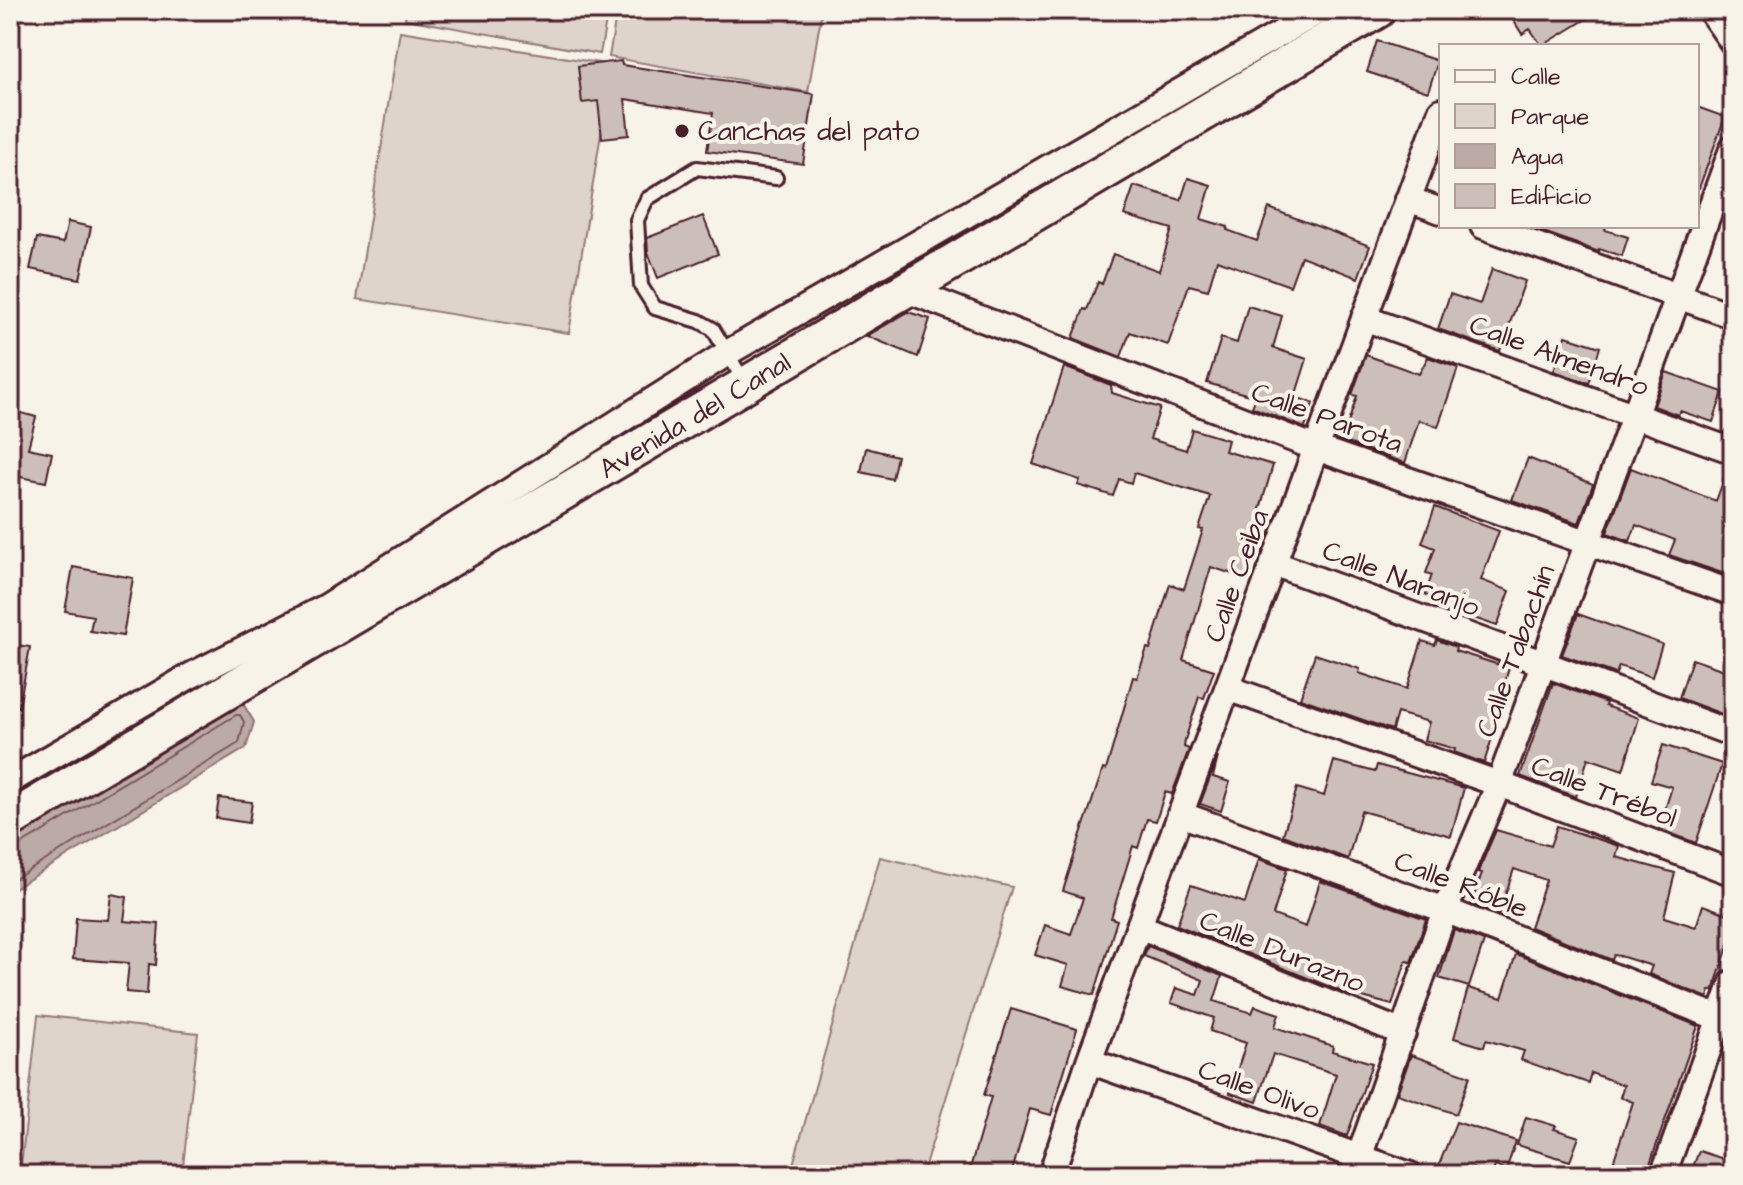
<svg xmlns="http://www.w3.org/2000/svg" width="1743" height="1185" font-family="'Architects Daughter',sans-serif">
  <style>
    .green { fill: #ded4cc; stroke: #947a7c; stroke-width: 2 }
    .water { fill: #bcaaa7; stroke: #8e7275; stroke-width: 2 }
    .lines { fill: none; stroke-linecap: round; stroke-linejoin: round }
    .shore { stroke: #78575d; stroke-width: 2 }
    .building { fill: #ccbfb9; stroke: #4a1f2b; stroke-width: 2 }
    .lane-casing { stroke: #4a1f2b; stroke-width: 18 }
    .street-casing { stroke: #4a1f2b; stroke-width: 30 }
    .secondary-casing { stroke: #4a1f2b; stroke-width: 40 }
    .lane { stroke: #f7f3e8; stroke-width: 12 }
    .street { stroke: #f7f3e8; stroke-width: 24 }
    .secondary { stroke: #f7f3e8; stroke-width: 34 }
    .poi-dot { fill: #4a1f2b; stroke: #f7f3e8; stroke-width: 3 }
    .labels { text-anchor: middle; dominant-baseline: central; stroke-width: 8; stroke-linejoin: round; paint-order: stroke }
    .poi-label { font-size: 28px; fill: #4a1f2b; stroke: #f7f3e8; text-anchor: start }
    .street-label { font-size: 28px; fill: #4a1f2b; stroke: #f7f3e8 }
  </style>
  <rect width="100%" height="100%" fill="#f7f3e8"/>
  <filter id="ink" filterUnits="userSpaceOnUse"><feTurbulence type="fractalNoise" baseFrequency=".0125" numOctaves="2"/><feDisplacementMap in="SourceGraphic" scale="16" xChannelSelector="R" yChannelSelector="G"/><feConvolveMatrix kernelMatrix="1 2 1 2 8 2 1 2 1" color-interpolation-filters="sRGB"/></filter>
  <g filter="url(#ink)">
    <path class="green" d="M406,10H608L600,54L405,19Z
      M617,10H822L808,92L609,57Z
      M400,31L612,65L569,333L357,299Z
      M880,857L1012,887L922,1175H790Z
      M38,1015L198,1033L182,1175H20Z"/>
    <path class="water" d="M242,702L254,722L246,748L10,891V842Z"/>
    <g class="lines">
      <path class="shore" d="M10,849L17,847L236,715H240L244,722L239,743L10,882"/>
    </g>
    <path class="building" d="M1507,10H1601L1542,46L1530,29L1522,34Z
      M1377,41L1438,61L1428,92L1367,72Z
      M621,61L622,65L814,94L803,164L707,151L713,113L625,99L629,135L602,138L598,101L582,103L578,66Z
      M1697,107L1725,117L1699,188H1697Z
      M1188,178L1211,185L1201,219L1228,227L1227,230L1257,241L1269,208L1370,246L1358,278L1301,256L1290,286L1217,260L1208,290L1189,285L1168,345L1130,332L1121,357L1073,338L1084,309L1087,310L1098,282L1102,284L1113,254L1159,271L1172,229L1124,215L1134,186L1181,200Z
      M703,216L718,254L658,278L648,252L647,238Z
      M68,222L91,227L80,279L30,269L37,238L63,243Z
      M1543,226H1606L1605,230L1628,237L1622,256L1599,249V252L1541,231Z
      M1492,269L1525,281L1500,351L1438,329L1450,294L1480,304Z
      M1248,306L1282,316L1273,348L1307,359L1295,397L1313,403L1305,428L1252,407L1256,397L1207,383L1221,338L1237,343Z
      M908,312L930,319L918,357L867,336Z
      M1566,336L1600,347L1589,383L1554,371Z
      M1366,355L1419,374L1428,357L1458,368L1438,427L1419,420L1405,463L1342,441L1357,396L1352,395Z
      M1064,367L1111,385L1112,393L1160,408L1150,439L1186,450L1192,429L1228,440L1225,451L1273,465L1258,516L1266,519L1245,578L1211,567L1183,660L1214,670L1204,698L1199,697L1185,740L1184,747L1189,749L1172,794L1165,792L1156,821L1147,819L1138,848L1133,846L1111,918L1117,920L1094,995L1062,986L1068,965L1035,955L1045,925L1071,934L1083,898L1063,891L1081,834L1103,769L1106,770L1133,677L1137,678L1147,648L1150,649L1170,584L1184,589L1203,530L1199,529L1210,496L1134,473L1131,483L1119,479L1113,496L1078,485L1080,480L1033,464Z
      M1666,372L1723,392L1713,422L1680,411L1678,415L1654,406Z
      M10,410L36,417L28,448L52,453L46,482L10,475Z
      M866,448L897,456L892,479L861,472Z
      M1528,458L1593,484L1579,523L1512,500Z
      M1729,465L1733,466V555L1725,574L1669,555L1675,540L1636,525L1630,541L1607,533L1631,468L1716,501Z
      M1435,507L1499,531L1481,580L1510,591L1497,626L1468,616L1467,619L1448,612L1451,605L1425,595L1432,575L1426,573L1435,548L1422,543Z
      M73,567L133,578L123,636L90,631L93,616L65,611Z
      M1578,614L1662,644L1652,677L1619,666L1616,674L1562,655Z
      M1437,640L1456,647L1455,651L1509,668L1493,721L1497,723L1484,763L1454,752L1455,749L1424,740L1429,722L1397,713L1392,730L1300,698L1315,654L1360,669L1359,673L1407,689L1422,641L1435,645Z
      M10,644L30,647L19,707L10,706Z
      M1692,659L1733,673V718L1679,698Z
      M1553,683L1606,703L1605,706L1639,718L1623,770L1588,758L1576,797L1520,776Z
      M1663,745L1722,764L1696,843L1659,829L1672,787L1651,781Z
      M1218,757L1213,777L1230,782L1221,811L1200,804Z
      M1334,761L1375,772L1377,765L1464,788L1451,836L1361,811L1348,859L1283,835L1297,788L1324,796Z
      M219,798L252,802L249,823L216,818Z
      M1557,826L1619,846L1616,857L1675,873L1664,917L1696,927L1703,905L1733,916V932L1713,991L1710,990L1708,998L1649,974L1652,966L1620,956L1614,955L1612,960L1530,927L1546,880L1514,869L1499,914L1471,904L1482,873L1478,872L1496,830L1550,846Z
      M1259,859L1287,869L1273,915L1306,927L1320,881L1426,919L1411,962L1406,961L1392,1005L1340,991L1177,925L1191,885L1245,903Z
      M111,894L127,897L124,921L159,924L156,965L149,964L147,994L126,992L129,963L73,959L76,918L108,920Z
      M1454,930L1484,941L1469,987L1439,978Z
      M1148,946L1222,976L1214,1001L1252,1013L1255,1006L1279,1014L1275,1027L1333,1046L1332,1051L1372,1063L1347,1136L1320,1126L1336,1074L1273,1054L1257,1102L1230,1093L1246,1043L1210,1031L1214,1018L1171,1003L1176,988L1198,995L1203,980L1144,956Z
      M1516,954L1698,1026L1646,1175H1609L1633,1102L1620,1097L1624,1085L1591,1073L1588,1083L1521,1060L1524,1051L1486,1040L1484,1047L1454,1038L1468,988L1502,998Z
      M1011,1009L1077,1029L1051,1115L1030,1109L1011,1175H968L991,1097L984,1095Z
      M1411,1055L1470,1076L1456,1114L1397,1094Z
      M1526,1117L1556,1126L1554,1129L1579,1137L1570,1161L1517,1145Z
      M1456,1122L1516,1141L1506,1170L1495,1166L1492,1175L1472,1168L1469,1175H1435Z
      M1699,1151L1733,1162V1175H1690Z"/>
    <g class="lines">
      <g class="lane-casing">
        <path id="lane" d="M745,383L713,329L699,321L655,308L641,286L637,220L647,199L697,168L776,178"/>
      </g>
      <g class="street-casing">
        <path id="street" d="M1710,10L1733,43
          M1408,199L1441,211
          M1483,226L1733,316
          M904,289L1316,448L1733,593
          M1364,318L1733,451
          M1273,563L1733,734
          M1227,688L1499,784L1733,873
          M10,781L190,676L326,607L729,352L1321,10
          M1180,814L1445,910L1719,1018
          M1139,926L1403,1033
          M1089,1061L1410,1175
          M1051,1175L1089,1061L1441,111
          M1353,1175L1445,910L1499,784L1733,147
          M1663,1175L1733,982"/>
      </g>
      <g class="secondary-casing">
        <path id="secondary" d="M10,820L1378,10"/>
      </g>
      <use href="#lane" class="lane"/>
      <use href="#street" class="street"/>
      <use href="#secondary" class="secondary"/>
    </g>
  </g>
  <circle class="poi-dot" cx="682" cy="131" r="8"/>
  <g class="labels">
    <g class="poi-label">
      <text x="698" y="131">Canchas del pato</text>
    </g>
    <g class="street-label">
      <text transform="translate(1559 356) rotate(20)">Calle Almendro</text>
      <text transform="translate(695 416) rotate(-31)">Avenida del Canal</text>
      <text transform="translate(1327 418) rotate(20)">Calle Parota</text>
      <text transform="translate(1237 576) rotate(-70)">Calle Ceiba</text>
      <text transform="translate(1401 579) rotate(21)">Calle Naranjo</text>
      <text transform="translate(1516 651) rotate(-70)">Calle Tabachín</text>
      <text transform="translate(1604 792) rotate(21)">Calle Trébol</text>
      <text transform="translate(1461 885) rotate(21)">Calle Róble</text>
      <text transform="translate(1282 952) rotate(22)">Calle Durazno</text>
      <text transform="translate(1259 1090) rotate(20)">Calle Olivo</text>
    </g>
  </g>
  <rect width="1743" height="1185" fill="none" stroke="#f7f3e8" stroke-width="40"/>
  <rect x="20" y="20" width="1703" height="1145" fill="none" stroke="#4a1f2b" stroke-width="3" filter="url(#ink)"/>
  <rect x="1439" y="44" width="260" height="184" fill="#f7f3e8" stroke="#b29e9c" stroke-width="2"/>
  <rect x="1455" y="70" width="40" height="12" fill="#f7f3e8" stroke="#b29e9c" stroke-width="2"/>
  <text x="1511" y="84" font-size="24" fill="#4a1f2b">Calle</text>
  <rect x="1455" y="104" width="40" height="24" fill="#ded4cc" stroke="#b29e9c" stroke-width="2"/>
  <text x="1511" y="124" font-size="24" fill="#4a1f2b">Parque</text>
  <rect x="1455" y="144" width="40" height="24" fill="#bcaaa7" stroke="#b29e9c" stroke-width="2"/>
  <text x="1511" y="164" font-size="24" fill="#4a1f2b">Agua</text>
  <rect x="1455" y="184" width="40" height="24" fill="#ccbfb9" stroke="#b29e9c" stroke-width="2"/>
  <text x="1511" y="204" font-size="24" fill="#4a1f2b">Edificio</text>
</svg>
